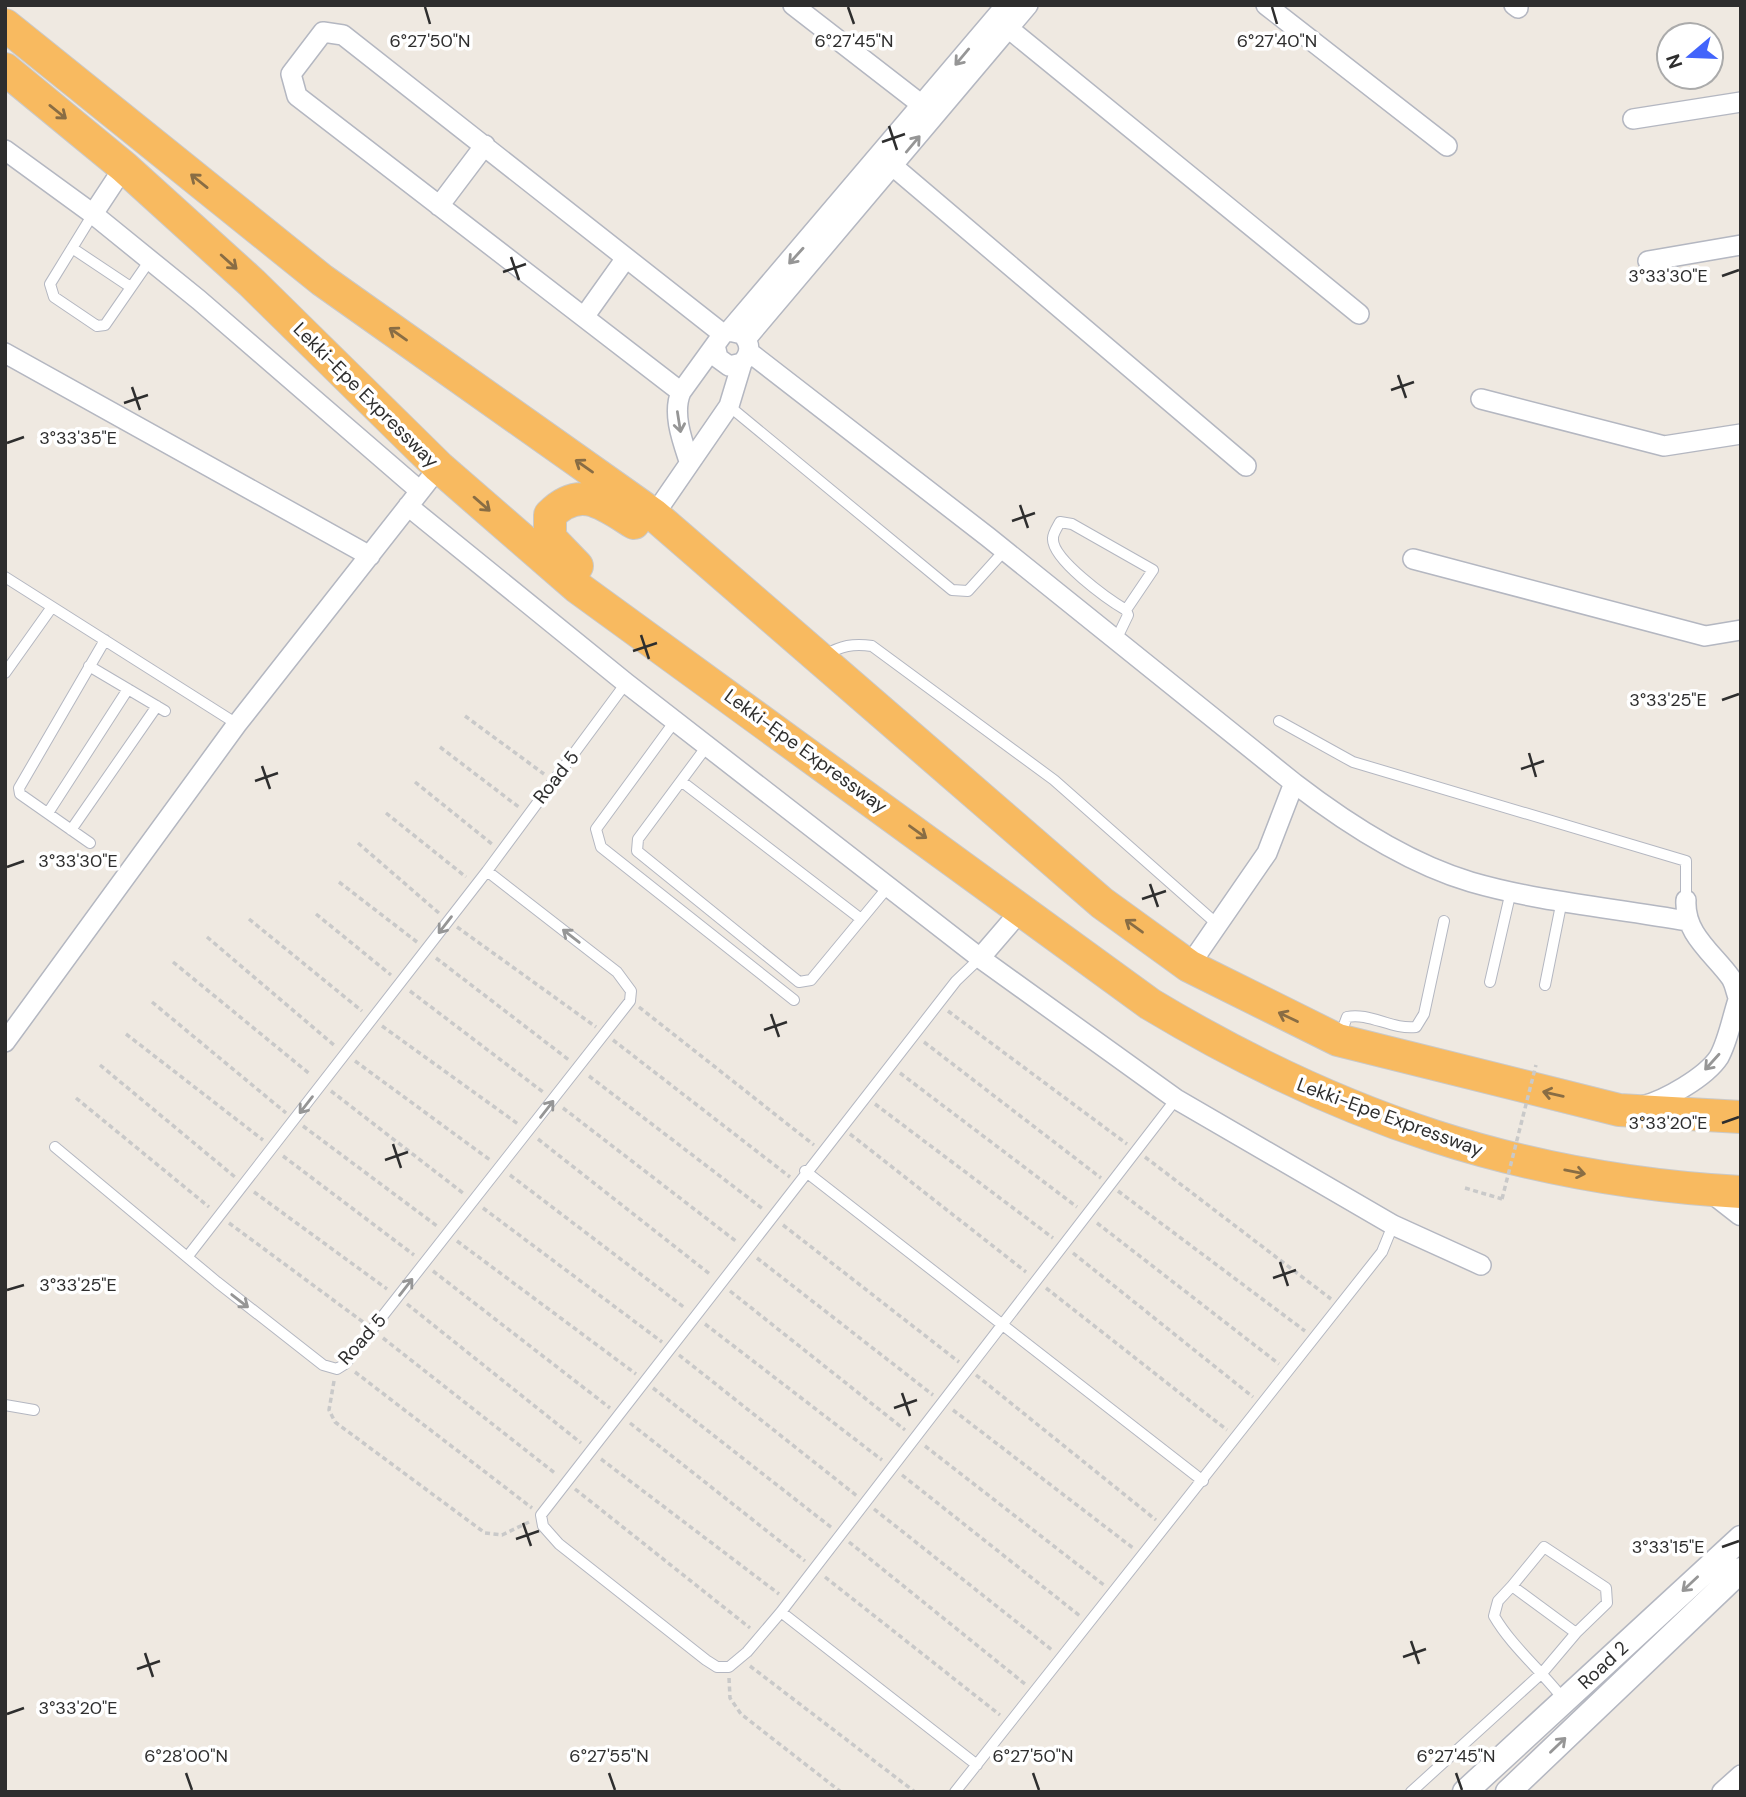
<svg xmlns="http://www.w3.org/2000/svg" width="1746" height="1797" font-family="'DM Sans',sans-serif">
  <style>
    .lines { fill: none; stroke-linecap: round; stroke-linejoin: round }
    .service-casing { stroke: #b4b7c1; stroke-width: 12 }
    .minor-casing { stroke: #b4b7c1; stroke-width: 22 }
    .tertiary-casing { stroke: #b4b7c1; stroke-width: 27 }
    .trunk-casing { stroke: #c9c9c9; stroke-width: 34 }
    .path { stroke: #c9c9c9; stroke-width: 3.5; stroke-dasharray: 5 3.5; stroke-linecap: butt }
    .service { stroke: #fff; stroke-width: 10 }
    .minor { stroke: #fff; stroke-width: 19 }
    .tertiary { stroke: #fff; stroke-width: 24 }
    .trunk { stroke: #f8ba60; stroke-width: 32 }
    .path-bridge { stroke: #c9c9c9; stroke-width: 3.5; stroke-dasharray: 5 3.5; stroke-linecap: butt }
    .oneway { stroke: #969696 }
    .oneway2 { stroke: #896d44 }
    .ticks { fill: none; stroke: #2e2e2e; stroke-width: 2.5 }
    .labels { text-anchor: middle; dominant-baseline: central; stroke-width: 7; stroke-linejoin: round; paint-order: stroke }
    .street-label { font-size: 19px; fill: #2e2e2e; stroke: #fff }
    .ticks-label { font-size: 18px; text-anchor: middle; fill: #2e2e2e; stroke: #fff; stroke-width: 7; stroke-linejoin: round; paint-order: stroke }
  </style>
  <rect width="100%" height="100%" fill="#efe9e1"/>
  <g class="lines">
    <g class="service-casing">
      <path id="service" d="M93,214L50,284L54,297L97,326L105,325L150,260
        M72,248L129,286
        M729,406L952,590L968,591L1005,550
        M5,577L237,724
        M1116,640L1128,615L1126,610C1109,600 1051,559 1053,538C1053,533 1058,526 1060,522L1072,524L1153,570L1126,610
        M825,655C841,646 853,643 872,646L1054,780L1217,924
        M89,666L165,711
        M5,673L52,607
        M675,721L596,829L601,847L794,1000
        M1279,721L1353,762L1686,861V900
        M707,746L638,839L637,851L799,982L811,980L888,887
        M681,781L861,919
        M48,813L128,689
        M71,830L157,706
        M90,843L20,794L19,788L105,640
        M980,958L956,981L541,1515L543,1526L559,1544L706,1660L717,1667H729L747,1652L781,1612L1176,1099
        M1490,982L1511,891
        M1545,985L1562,900
        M1340,1036L1347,1017C1369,1012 1392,1030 1416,1027L1424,1014L1444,921
        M55,1147L217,1282L323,1365L337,1369L345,1364L630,1001L631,991L617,972L487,871
        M805,1171L1203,1481
        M188,1256L487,871L626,683
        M5,1405L34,1410
        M1512,1586L1544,1547L1606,1588L1607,1603L1576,1633
        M781,1612L977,1765
        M955,1792L1382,1252L1393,1225
        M1411,1792L1543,1672L1576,1633L1512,1586L1498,1601L1494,1616C1512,1647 1542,1671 1564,1700"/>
    </g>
    <g class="minor-casing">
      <path id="minor" d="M793,5L922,105
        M1266,5L1447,146
        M1514,5L1518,8
        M1008,28L1359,314
        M1633,119L1741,102
        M5,150L93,214L199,300L420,491
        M894,167L1246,466
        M439,206L485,145
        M93,214L124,167
        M1648,261L1741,245
        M584,317L626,258
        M729,331L1006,5
        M746,339L1028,5
        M749,352L988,537L1294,783L1267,853L1189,966
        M5,353L370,556
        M681,392L297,96L291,74L323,32L343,35L723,334
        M1481,399L1664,446L1741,434
        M689,461C682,440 672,413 681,392L723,334L729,331L742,334C751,344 751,353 742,363L729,366L718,358L715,345
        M408,506L626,683L980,958L1176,1099L1393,1225L1481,1265
        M654,515L729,406L742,363
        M1413,559L1705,636L1741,630
        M1294,783C1346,823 1407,863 1471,882C1540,902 1615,908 1687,921
        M1686,900C1684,934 1713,953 1731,978C1736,986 1736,996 1741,1004
        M980,958L1023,908
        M5,1042L237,724L439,467
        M1642,1106C1664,1101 1706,1077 1719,1057C1728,1041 1732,1018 1738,1000
        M1722,1792L1741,1775"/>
    </g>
    <g class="tertiary-casing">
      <path id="tertiary" d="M1709,1188L1741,1213
        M1465,1792L1741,1538
        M1508,1792L1741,1570"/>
    </g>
    <g class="trunk-casing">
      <path id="trunk" d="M5,25L322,280L654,515L1102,903L1189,966L1338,1040L1619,1110L1741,1117
        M5,69L124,167L252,283L439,467L577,587L1150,1004C1338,1117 1521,1180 1741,1192
        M577,566L550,538V515C580,484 604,504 634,523"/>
    </g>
    <path class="path" d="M465,716L544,774
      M440,747L520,808
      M415,782L492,844
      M386,813L466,877
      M358,843L440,914
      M339,882L417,942
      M316,914L391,975
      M249,919L362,1011
      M457,927L596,1027
      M207,937L335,1046
      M436,958L569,1060
      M173,962L311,1075
      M410,991L543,1092
      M152,1002L286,1113
      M639,1007L814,1145
      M948,1011L1127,1144
      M382,1026L518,1124
      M126,1034L263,1140
      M613,1040L790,1177
      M924,1042L1101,1178
      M355,1061L490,1160
      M100,1065L235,1177
      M900,1073L1077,1207
      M589,1076L763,1209
      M331,1091L463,1193
      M76,1098L209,1207
      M875,1104L1053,1238
      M563,1108L737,1242
      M303,1126L437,1226
      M850,1134L1026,1272
      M538,1139L711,1275
      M283,1156L414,1255
      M1145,1157L1331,1299
      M510,1175L685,1308
      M1465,1188L1502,1199
      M1118,1191L1305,1331
      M254,1192L387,1289
      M483,1208L662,1342
      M229,1223L363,1322
      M1097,1223L1279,1364
      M783,1225L959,1362
      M457,1241L636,1374
      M1073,1253L1253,1397
      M757,1258L933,1395
      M433,1271L610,1408
      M1046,1288L1227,1430
      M730,1291L905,1430
      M407,1304L581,1443
      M705,1324L882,1460
      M383,1338L556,1474
      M679,1355L857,1496
      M355,1372L532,1508
      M976,1375L1156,1520
      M334,1381L329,1410L335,1422L485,1533L502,1535L529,1522
      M653,1388L832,1528
      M953,1410L1133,1548
      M630,1423L805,1561
      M925,1446L1104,1585
      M601,1459L779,1594
      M902,1475L1080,1616
      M575,1489L750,1628
      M874,1509L1052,1650
      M849,1542L1025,1684
      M825,1577L1000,1715
      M750,1666L915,1792
      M729,1678L730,1698L741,1714L841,1792"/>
    <use href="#service" class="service"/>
    <use href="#minor" class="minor"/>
    <use href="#tertiary" class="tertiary"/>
    <use href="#trunk" class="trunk"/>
    <path class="path-bridge" d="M1502,1199L1536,1065"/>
  </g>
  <defs><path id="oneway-shaft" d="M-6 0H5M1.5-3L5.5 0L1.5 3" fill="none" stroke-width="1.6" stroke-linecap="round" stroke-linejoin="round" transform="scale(1.75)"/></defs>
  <g class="oneway">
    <use href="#oneway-shaft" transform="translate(962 57) rotate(130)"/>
    <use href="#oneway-shaft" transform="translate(913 144) rotate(-50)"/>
    <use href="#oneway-shaft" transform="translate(796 256) rotate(132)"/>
    <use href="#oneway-shaft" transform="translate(679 422) rotate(81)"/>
    <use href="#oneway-shaft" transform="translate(445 925) rotate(128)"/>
    <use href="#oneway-shaft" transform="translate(571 936) rotate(-142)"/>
    <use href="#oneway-shaft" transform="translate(1712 1062) rotate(132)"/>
    <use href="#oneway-shaft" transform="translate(306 1105) rotate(128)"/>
    <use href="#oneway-shaft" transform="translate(547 1109) rotate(-52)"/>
    <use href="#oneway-shaft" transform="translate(406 1287) rotate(-52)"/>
    <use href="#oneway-shaft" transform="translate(240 1301) rotate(38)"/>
    <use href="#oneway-shaft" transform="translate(1690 1584) rotate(137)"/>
    <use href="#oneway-shaft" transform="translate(1558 1745) rotate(-44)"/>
  </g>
  <g class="oneway2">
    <use href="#oneway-shaft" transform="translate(58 112) rotate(39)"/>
    <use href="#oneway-shaft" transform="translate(199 181) rotate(-141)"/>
    <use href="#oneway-shaft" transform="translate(229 262) rotate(42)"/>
    <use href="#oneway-shaft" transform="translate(398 334) rotate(-145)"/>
    <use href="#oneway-shaft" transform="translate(584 466) rotate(-145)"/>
    <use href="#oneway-shaft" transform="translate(482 504) rotate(41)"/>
    <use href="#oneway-shaft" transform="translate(918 832) rotate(36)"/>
    <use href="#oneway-shaft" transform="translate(1134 926) rotate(-144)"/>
    <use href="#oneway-shaft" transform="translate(1288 1017) rotate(-154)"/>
    <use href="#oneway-shaft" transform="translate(1553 1094) rotate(-167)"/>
    <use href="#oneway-shaft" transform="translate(1575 1172) rotate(11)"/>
  </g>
  <path class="ticks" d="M425,7L430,24M848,7L854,24M1272,7L1277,24M889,126L897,150M882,142L905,134M511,257L519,280M503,272L526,264M1722,276L1739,270M1398,375L1406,398M132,387L140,410M1391,390L1414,382M124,403L148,395M7,443L24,437M1020,505L1028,528M1012,521L1035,513M641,635L649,659M633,651L657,643M1722,700L1739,694M1529,753L1536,777M262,766L270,789M1521,769L1544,761M255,781L278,773M7,867L24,861M1150,884L1158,907M1142,899L1166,891M771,1014L779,1037M764,1030L787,1022M1722,1123L1739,1117M393,1144L401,1168M385,1160L408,1152M1280,1262L1288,1286M1273,1278L1296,1270M7,1290L24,1285M902,1393L910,1416M894,1408L917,1400M523,1523L531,1546M516,1539L539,1531M1722,1547L1739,1541M1411,1641L1419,1664M145,1653L153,1677M1403,1657L1426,1649M137,1669L160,1661M7,1714L24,1708M186,1773L192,1790M609,1773L615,1790M1033,1773L1039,1790M1456,1773L1462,1790"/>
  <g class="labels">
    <g class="street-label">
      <text transform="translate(366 395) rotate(45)">Lekki-Epe Expressway</text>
      <text transform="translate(806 751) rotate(36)">Lekki-Epe Expressway</text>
      <text transform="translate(556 777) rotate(-52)">Road 5</text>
      <text transform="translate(1390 1117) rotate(20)">Lekki-Epe Expressway</text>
      <text transform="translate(362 1339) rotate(-48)">Road 5</text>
      <text transform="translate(1603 1665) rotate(-43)">Road 2</text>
    </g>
  </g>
  <g class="ticks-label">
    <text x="430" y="47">6°27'50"N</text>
    <text x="854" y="47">6°27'45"N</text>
    <text x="1277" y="47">6°27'40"N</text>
    <text x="1668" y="282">3°33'30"E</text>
    <text x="78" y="444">3°33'35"E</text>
    <text x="1668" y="706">3°33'25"E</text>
    <text x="78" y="867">3°33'30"E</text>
    <text x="1668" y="1129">3°33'20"E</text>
    <text x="78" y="1291">3°33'25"E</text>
    <text x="1668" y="1553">3°33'15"E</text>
    <text x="78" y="1714">3°33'20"E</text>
    <text x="186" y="1762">6°28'00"N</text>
    <text x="609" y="1762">6°27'55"N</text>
    <text x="1033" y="1762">6°27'50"N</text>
    <text x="1456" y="1762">6°27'45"N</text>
  </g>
  <rect width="1746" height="1797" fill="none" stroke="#2e2e2e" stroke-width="14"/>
  <g transform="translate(1690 56) rotate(251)"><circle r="33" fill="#ffffff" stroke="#ababab" stroke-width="2"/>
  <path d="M0-5L12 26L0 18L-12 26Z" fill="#4264fb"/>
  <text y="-10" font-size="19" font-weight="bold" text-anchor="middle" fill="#2e2e2e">N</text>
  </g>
</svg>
